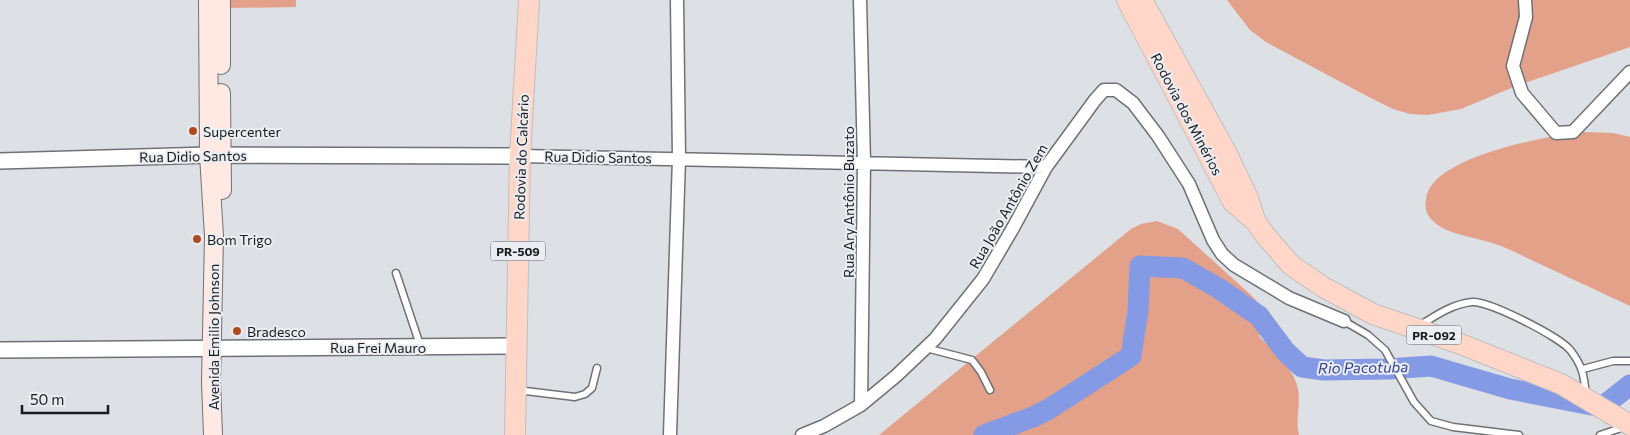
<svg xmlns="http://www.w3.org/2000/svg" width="1630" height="435" font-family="Commissioner,sans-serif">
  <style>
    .green { fill: #e3a189 }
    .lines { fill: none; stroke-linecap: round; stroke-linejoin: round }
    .river { stroke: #849ae4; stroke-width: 21 }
    .service-casing { stroke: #6f7176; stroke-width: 9 }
    .minor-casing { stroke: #6f7176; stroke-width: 15 }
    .tertiary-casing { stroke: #6f7176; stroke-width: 18 }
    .secondary-casing { stroke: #6f7176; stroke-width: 20 }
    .primary-casing { stroke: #bfbfbf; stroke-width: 22 }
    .service { stroke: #fff; stroke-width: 6 }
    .minor { stroke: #fff; stroke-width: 12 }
    .tertiary { stroke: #fff; stroke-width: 15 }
    .secondary { stroke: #ffeae3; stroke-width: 18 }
    .primary { stroke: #ffd6c7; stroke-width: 20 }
    .poi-dot { fill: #af491f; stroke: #ebedf3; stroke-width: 2 }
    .labels { text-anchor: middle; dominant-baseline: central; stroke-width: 4; stroke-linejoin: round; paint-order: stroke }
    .shield { fill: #ebedf3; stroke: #58595c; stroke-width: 1 }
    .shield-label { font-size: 12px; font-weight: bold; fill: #191a1c }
    .street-label { font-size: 14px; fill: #191a1c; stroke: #ebedf3 }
    .poi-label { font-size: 14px; fill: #191a1c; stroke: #ebedf3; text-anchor: start }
    .water-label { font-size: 15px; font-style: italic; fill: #2e3e95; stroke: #ebedf3 }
  </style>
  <rect width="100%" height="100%" fill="#dde0e5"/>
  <path class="green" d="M229,0H296V7L229,8Z
    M1227,0H1630V47L1516,86L1461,109L1428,115L1410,114L1393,109L1365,95L1266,42L1250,30Z
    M1583,132L1613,133L1630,137V306C1600,292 1570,278 1540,264C1526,258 1511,249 1495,244C1479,238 1451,235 1438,225C1428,218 1424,211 1426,199C1430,157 1547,136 1583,132Z
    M1157,221L1178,229L1252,296L1266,311L1265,324L1259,336C1273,351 1294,368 1298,389C1301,404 1295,420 1299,435H879L1131,229L1141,224Z"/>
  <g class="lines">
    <path class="river" d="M984,435L1033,417L1049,409L1131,356L1138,311L1140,266L1183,268L1218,288L1259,316L1285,351L1302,367L1324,370L1388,369L1431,366L1510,389L1602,407L1630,385"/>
    <g class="service-casing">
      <path id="service" d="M396,273L420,345
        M1344,321L1368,335L1385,350L1414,402L1431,421L1453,427L1519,435
        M1419,326C1435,316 1452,304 1472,302C1488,300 1562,338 1571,351C1583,367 1584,376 1586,395
        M926,348L972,360L981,372L990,390
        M1583,369L1613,361H1630
        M517,390L575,397L585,394L592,388L597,368
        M1600,435L1624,427"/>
    </g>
    <g class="minor-casing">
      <path id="minor" d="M860,0L864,162L861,405
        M1525,0L1526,17L1513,66L1522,93L1556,133L1573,132L1630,72
        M520,156L1046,167
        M670,435L679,158L677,0
        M802,435L824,426L861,405L896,376L935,339L983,279L1013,228L1046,167L1095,100L1104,90H1116L1133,103L1158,136L1189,184L1213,240L1222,254L1234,265L1289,298L1344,321"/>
    </g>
    <g class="tertiary-casing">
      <path id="tertiary" d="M0,161L209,155L520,156
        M0,350L517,346"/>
    </g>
    <g class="secondary-casing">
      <path id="secondary" d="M208,0L209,155L214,236L211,382L213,435
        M221,65V0
        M221,93L222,190"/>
    </g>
    <g class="primary-casing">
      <path id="primary" d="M1127,0L1233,202L1256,222L1265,235L1291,265L1323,287L1373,314L1458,343L1561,384L1630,425
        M1142,0L1226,152L1248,198L1255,220
        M515,435L520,156L529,0"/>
    </g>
    <use href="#service" class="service"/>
    <use href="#minor" class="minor"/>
    <use href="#tertiary" class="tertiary"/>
    <use href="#secondary" class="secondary"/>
    <use href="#primary" class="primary"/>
  </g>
  <g class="poi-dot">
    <circle cx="193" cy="131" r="5"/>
    <circle cx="197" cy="239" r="5"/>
    <circle cx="237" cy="331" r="5"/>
  </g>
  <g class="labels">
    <g class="shield">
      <rect x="490.5" y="241.5" width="55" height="19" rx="4"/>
      <rect x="1406.5" y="325.5" width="55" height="19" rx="4"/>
    </g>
    <g class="shield-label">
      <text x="518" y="251">PR-509</text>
      <text x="1434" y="335">PR-092</text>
    </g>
    <g class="street-label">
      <text transform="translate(1187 114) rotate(62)">Rodovia dos Minérios</text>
      <text transform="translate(193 156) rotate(-1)">Rua Didio Santos</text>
      <text transform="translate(521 157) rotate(-88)">Rodovia do Calcário</text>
      <text transform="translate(598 157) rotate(1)">Rua Didio Santos</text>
      <text transform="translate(848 202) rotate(-90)">Rua Ary Antônio Buzato</text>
      <text transform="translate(1008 206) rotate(-60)">Rua João Antônio Zem</text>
      <text transform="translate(213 337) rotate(-90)">Avenida Emilio Johnson</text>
      <text x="378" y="347">Rua Frei Mauro</text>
    </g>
    <g class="poi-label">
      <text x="203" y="131">Supercenter</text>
      <text x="207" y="239">Bom Trigo</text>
      <text x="247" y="331">Bradesco</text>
    </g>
    <g class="water-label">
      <text transform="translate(1363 367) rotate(-1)">Rio Pacotuba</text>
    </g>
  </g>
  <path d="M22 405v8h86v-8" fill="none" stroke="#191a1c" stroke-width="2.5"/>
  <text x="30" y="405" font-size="15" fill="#191a1c" stroke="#ebedf3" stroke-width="4" paint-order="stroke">50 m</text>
</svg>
